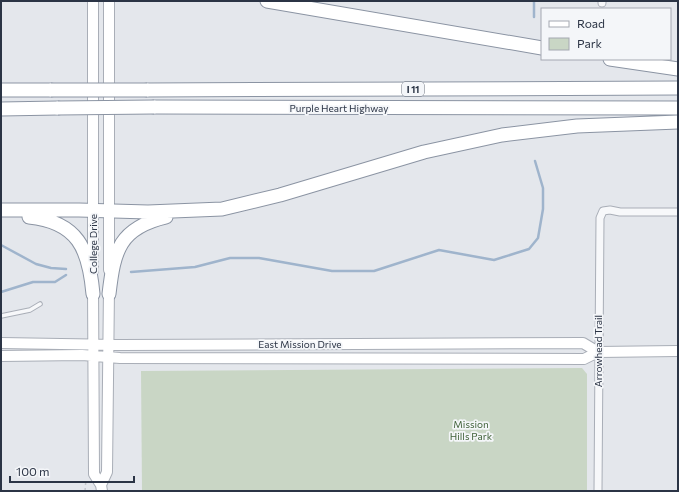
<svg xmlns="http://www.w3.org/2000/svg" width="679" height="492" font-family="Commissioner,sans-serif">
  <style>
    .green { fill: #c9d6c5 }
    .lines { fill: none; stroke-linecap: round; stroke-linejoin: round }
    .stream { stroke: #9fb4cc; stroke-width: 2.5 }
    .lane-casing { stroke: #a9aeb7; stroke-width: 5.5 }
    .street-casing { stroke: #a9aeb7; stroke-width: 9 }
    .secondary-casing { stroke: #a9aeb7; stroke-width: 12 }
    .highway-casing { stroke: #8b94a3; stroke-width: 15 }
    .path { stroke: #c2c5cb; stroke-width: 1.5; stroke-dasharray: 3 3; stroke-linecap: butt }
    .lane { stroke: #f7f8fa; stroke-width: 3.5 }
    .street { stroke: #f7f8fa; stroke-width: 7 }
    .secondary { stroke: #fff; stroke-width: 10 }
    .highway { stroke: #fff; stroke-width: 13 }
    .highway-bridge-casing { stroke: #8b94a3; stroke-width: 15; stroke-linecap: butt }
    .highway-bridge { stroke: #fff; stroke-width: 13 }
    .labels { text-anchor: middle; dominant-baseline: central; stroke-width: 3.5; stroke-linejoin: round; paint-order: stroke }
    .shield { fill: #f4f6f9; stroke: #676e7b; stroke-width: 1 }
    .shield-label { font-size: 9px; font-weight: bold; fill: #2b3445 }
    .street-label { font-size: 10px; fill: #2b3445; stroke: #f4f6f9 }
    .park-label { font-size: 10px; fill: #3f6138; stroke: #f4f6f9 }
  </style>
  <rect width="100%" height="100%" fill="#e4e7ec"/>
  <path class="green" d="M582,368L587,374V491H142L141,371Z"/>
  <g class="lines">
    <path class="stream" d="M534,1V17
      M1,245L36,264L51,268L66,269
      M131,272L195,267L230,258H259L332,271H374L439,250L494,260L529,249L538,238L543,209V188L535,161
      M1,292L33,282H55L66,275"/>
    <g class="lane-casing">
      <path id="lane" d="M1,316L30,310L40,304"/>
    </g>
    <g class="street-casing">
      <path id="street" d="M602,1V3
        M598,491L600,218L603,211L610,210L620,212H678"/>
    </g>
    <g class="secondary-casing">
      <path id="secondary" d="M93,1V271
        M109,270V1
        M93,287L94,474L101,485
        M1,343L121,345L583,343L598,352
        M1,356L82,355L120,358L584,359L598,352L678,351
        M102,491L101,485L107,472L109,288"/>
    </g>
    <g class="highway-casing">
      <path id="highway" d="M267,1L542,48
        M610,59L678,69
        M1,90H51
        M147,90L678,88
        M154,107L678,108
        M1,109L58,108
        M1,210H79L148,212L222,209L280,195L424,152L502,135L577,126L678,122
        M29,217C78,222 89,249 93,294
        M109,294C114,251 119,228 166,217"/>
    </g>
    <path class="path" d="M85,491L86,479"/>
    <use href="#lane" class="lane"/>
    <use href="#street" class="street"/>
    <use href="#secondary" class="secondary"/>
    <use href="#highway" class="highway"/>
    <g class="highway-bridge-casing">
      <path id="highway-bridge" d="M51,90H147
        M58,108L154,107"/>
    </g>
    <use href="#highway-bridge" class="highway-bridge"/>
  </g>
  <g class="labels">
    <rect class="shield" x="402" y="82" width="22" height="14" rx="3"/>
    <g class="shield-label">
      <text x="413" y="89">I 11</text>
    </g>
    <g class="street-label">
      <text x="339" y="108">Purple Heart Highway</text>
      <text transform="translate(93 244) rotate(-90)">College Drive</text>
      <text x="300" y="344">East Mission Drive</text>
      <text transform="translate(598 351) rotate(-90)">Arrowhead Trail</text>
    </g>
    <g class="park-label">
      <text x="471" y="424">Mission<tspan x="471" dy="12">Hills Park</tspan></text>
    </g>
  </g>
  <rect width="679" height="492" fill="none" stroke="#2b3445" stroke-width="4"/>
  <rect x="541" y="8" width="130" height="52" fill="#f4f6f9" stroke="#a4a8b1"/>
  <rect x="549" y="21" width="20" height="6" fill="#ffffff" stroke="#a4a8b1"/>
  <text x="577" y="28" font-size="12" fill="#2b3445">Road</text>
  <rect x="549" y="38" width="20" height="12" fill="#c9d6c5" stroke="#a4a8b1"/>
  <text x="577" y="48" font-size="12" fill="#2b3445">Park</text>
  <path d="M10 476v6h124v-6" fill="none" stroke="#2b3445" stroke-width="2"/>
  <text x="16" y="476" font-size="12" fill="#2b3445" stroke="#f4f6f9" stroke-width="3" paint-order="stroke">100 m</text>
</svg>
